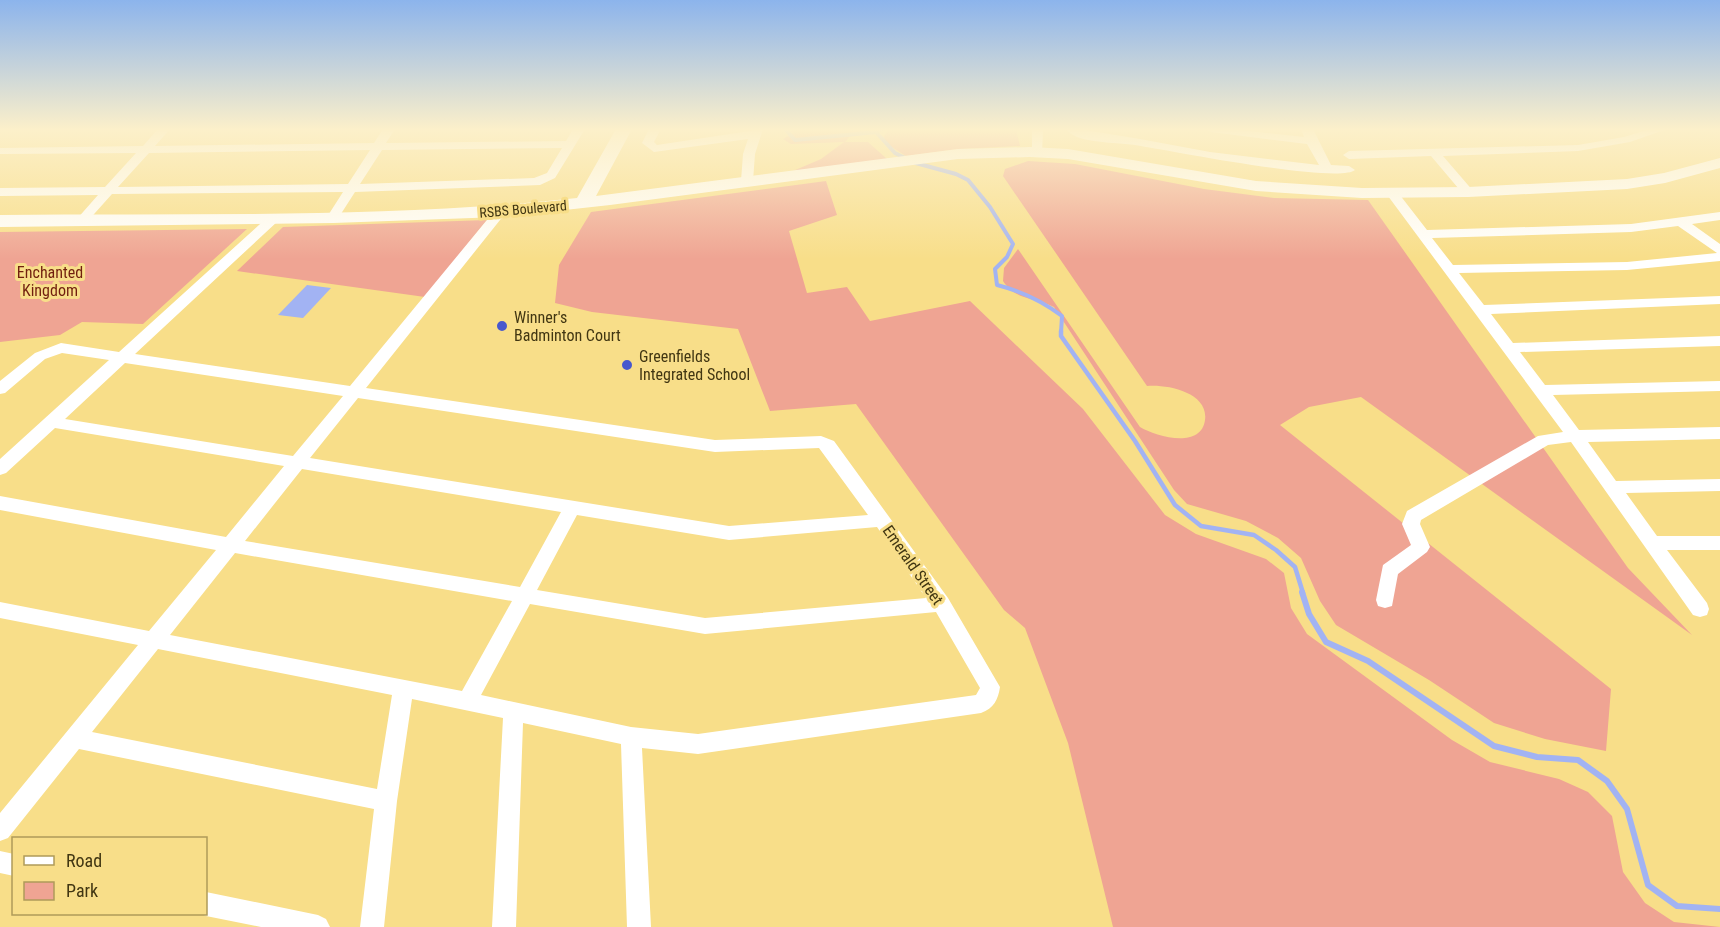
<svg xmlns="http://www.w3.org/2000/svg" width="1720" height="927" font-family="'Roboto Condensed',sans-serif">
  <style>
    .green { fill: #efa493 }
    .water { fill: #a2b3f3 }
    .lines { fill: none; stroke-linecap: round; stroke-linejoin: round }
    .stream-far2 { stroke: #a2b3f3; stroke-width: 4 }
    .stream-far1 { stroke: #a2b3f3; stroke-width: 4.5 }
    .stream { stroke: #a2b3f3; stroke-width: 6 }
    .street { fill: #fff; fill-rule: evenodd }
    .secondary { fill: #fff; fill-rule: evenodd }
    .poi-dot { fill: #4858cd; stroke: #f8de89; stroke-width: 2 }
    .labels { text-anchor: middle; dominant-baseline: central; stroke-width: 6; stroke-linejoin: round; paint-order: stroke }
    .far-street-label { font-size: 14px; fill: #413612; stroke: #f8de89 }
    .park-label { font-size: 16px; fill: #711f0f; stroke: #f8de89 }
    .poi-label { font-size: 16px; fill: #413612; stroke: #f8de89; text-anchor: start }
    .street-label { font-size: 16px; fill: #413612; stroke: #f8de89 }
  </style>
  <rect width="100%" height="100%" fill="#f8de89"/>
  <path class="green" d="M790,129H871L864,134H852L845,142H868L887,159L793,171L821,159L844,142L791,144L783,139L793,133Z
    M890,129H1016L1020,146L958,149L906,156L884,142V136Z
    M1028,161L1075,164L1204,189L1274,198L1368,200L1628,568L1692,635L1361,397L1309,407L1280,425L1611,689L1606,751L1545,739L1494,723L1429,680L1336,625L1320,601L1301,558L1278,538L1246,521L1187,504L1174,490L1054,307C1035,297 1016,301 1003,281L1004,268L1018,249L1140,427C1155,436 1201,450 1205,420C1209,392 1166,384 1147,386L1003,176L1005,169Z
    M826,181L837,215L789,231L807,293L847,287L870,321L970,301L1083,409L1165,515L1196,534L1266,559L1284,573L1291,608L1307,634L1452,740L1490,762L1559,779L1588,792L1612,816L1623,872L1645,903L1674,922L1720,927H1113L1068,743L1025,628L1004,610L856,404L770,411L738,329L592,312L555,303L559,265L591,212Z
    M487,220L425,297L237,271L283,227Z
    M247,229L143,324L82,322L60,335L0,342V232Z"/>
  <path class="water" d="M307,285L331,288L303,318L278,315Z"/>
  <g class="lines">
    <path class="stream-far2" d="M785,129L795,140L876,132
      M881,129L876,132L895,153L905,158
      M912,162L956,174L968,180L990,207L1013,244L1007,257L995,269L997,285C1021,291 1042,301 1062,316L1061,333"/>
    <path class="stream-far1" d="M1061,331V336L1135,441L1175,505L1201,526L1254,535L1276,550L1295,567L1303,593"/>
    <path class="stream" d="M1302,592L1309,614L1326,642L1368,661L1494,746L1537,757L1578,760L1607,781L1627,809L1648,885L1677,906L1720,909"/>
    <path class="street" d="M158,129H170L155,146L374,143L383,129H395L386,143L566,141L573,129H585L555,178L540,185L355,192L337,220L333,221L327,217L343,192L112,194L86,223L82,224L76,220L98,195L0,196V188L105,187L136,153L0,154V148L143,146ZM562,148L547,173L534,178L360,184L382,150ZM370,150L348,184L118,187L149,153Z
      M649,129H661L654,142L657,145L763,129L755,154L753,181L747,185L741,181L743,154L748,139L654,152L642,143Z
      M1032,129L1043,130L1042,154L1038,155L1032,152Z
      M1065,129H1079L1140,139L1210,152L1319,165L1307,144L1211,132L1205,129H1231L1304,137L1301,129H1313L1331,165L1349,166L1355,170C1339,184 1171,151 1141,146C1121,142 1096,144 1077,137C1072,135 1069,132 1065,129Z
      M1650,129H1667L1630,142L1578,151L1443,156L1474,192L1468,196L1464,195L1431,156L1349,159L1343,155L1349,151L1578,145L1624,137Z
      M1392,189L1396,190L1427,230L1631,224L1720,212V220L1692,224L1720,244V261L1627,270L1459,273L1484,305L1720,296V304L1491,314L1513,343L1720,336V346L1520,352L1545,385L1720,381V391L1553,395L1579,430L1720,427V439L1588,442L1616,481L1720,479V491L1626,493L1657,536H1720V550H1667L1707,603L1709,609L1707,615L1700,617L1693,615L1571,442L1548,445L1421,520L1420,524L1430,547L1427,552L1398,574L1392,606L1385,608L1378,606L1376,600L1383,565L1411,545L1402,524L1407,511L1538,436L1563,432L1388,196V190ZM1678,226L1717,253L1627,262L1453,265L1432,238L1631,232Z
      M500,208L506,212L504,215L366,388L715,440L821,436L834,441L948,598L1000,687C998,700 994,708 981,713L698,754L642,748L651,927H627L621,744L523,723L516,927H492L503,718L412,699L397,801L384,927H360L374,809L79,749L8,838L0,841V813L138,645L0,618V602L149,631L216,550L0,510V496L226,537L284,466L55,428L6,473L0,475V459L109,360L62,353L45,359L5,393L0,394V381L35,353L61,343L119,352L270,215H278L280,218L278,221L135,354L350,386L496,209ZM125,363L343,396L293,456L65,419ZM358,398L715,452L819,448L868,515L729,526L310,458ZM302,469L561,512L520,587L245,541ZM577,515L729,540L877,527L926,598L705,618L537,590ZM235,553L512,601L462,691L170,635ZM530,604L705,634L936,612L980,688L976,695L698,734L631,727L481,695ZM158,649L392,695L377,789L92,732Z
      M0,851L14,854V876L0,873Z
      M206,892L318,915L326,919L330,927H261L206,916L201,914H206Z"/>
    <path class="secondary" d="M616,129H632L596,196L958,149L1030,147L1068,149L1256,181L1362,188L1468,187L1627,179L1664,173L1720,158V168L1665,183L1627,189L1468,197L1362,198L1256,191L1068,159L1030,157L958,159L610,205L500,217L333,223L0,227V215C192,213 386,219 577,198Z"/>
  </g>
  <linearGradient id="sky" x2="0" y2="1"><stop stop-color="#8cb4ec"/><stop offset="0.5" stop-color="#fcf0ca"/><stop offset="1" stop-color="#fcf0ca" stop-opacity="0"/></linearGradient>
  <rect width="1720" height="259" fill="url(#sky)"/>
  <g class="poi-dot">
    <circle cx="502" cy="326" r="6"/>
    <circle cx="627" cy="365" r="6"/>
  </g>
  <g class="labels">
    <g class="far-street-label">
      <text transform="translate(523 209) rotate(-5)">RSBS Boulevard</text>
    </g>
    <g class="park-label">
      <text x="50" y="272">Enchanted<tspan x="50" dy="18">Kingdom</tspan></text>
    </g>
    <g class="poi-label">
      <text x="514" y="317">Winner's<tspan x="514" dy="18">Badminton Court</tspan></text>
      <text x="639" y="356">Greenfields<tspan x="639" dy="18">Integrated School</tspan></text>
    </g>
    <g class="street-label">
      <text transform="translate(913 565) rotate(55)">Emerald Street</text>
    </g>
  </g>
  <rect x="12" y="837" width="195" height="78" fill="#f8de89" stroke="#af9b59" stroke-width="1.5"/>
  <rect x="24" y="856" width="30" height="9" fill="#ffffff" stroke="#af9b59" stroke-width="1.5"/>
  <text x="66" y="867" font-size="18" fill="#413612">Road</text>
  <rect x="24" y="882" width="30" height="18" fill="#efa493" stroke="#af9b59" stroke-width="1.5"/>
  <text x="66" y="897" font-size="18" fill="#413612">Park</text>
</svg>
